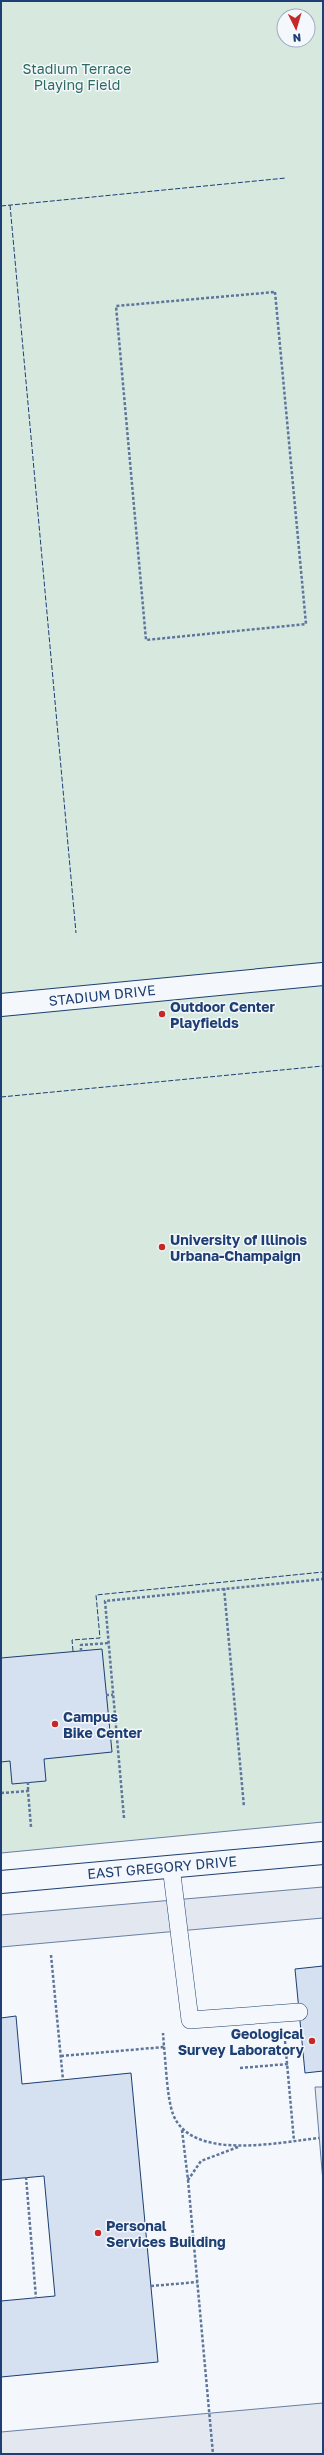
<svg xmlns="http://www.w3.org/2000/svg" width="324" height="2455" font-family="'Golos Text',sans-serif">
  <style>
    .green { fill: #d7e8df; stroke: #687fa3; fill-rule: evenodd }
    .parking { fill: #e3e8f0; stroke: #687fa3 }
    .building { fill: #d5e0f0; stroke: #1d3f73 }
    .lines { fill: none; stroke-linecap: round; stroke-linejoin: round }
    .service-casing { stroke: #1d3f73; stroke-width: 18 }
    .minor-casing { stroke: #1d3f73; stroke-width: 24 }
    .tertiary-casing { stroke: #1d3f73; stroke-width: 24 }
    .path { stroke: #5e769c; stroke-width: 2.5; stroke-dasharray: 3 2; stroke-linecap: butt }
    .service { stroke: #f4f7fb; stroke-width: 17 }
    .minor { stroke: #f4f7fb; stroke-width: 22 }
    .tertiary { stroke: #f4f7fb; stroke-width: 22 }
    .fence { stroke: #1d3f73; stroke-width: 1; stroke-dasharray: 5 2; stroke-linecap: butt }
    .poi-dot { fill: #c62828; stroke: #f4f7fb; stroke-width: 1.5 }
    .labels { text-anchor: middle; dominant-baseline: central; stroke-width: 3; stroke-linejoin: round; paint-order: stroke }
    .park-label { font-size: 14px; fill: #2c6c60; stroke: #f4f7fb }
    .street-label { font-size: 14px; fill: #1d3f73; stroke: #f4f7fb }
    .poi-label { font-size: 14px; font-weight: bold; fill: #1d3f73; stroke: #f4f7fb; text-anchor: start }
  </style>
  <rect width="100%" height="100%" fill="#f4f7fb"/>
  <path class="green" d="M1,1H323V1822L1,1853ZM284,16H308V40H284Z"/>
  <path class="parking" d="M323,1887V1918L1,1947V1915Z
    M315,2087H323V2182Z
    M323,2403V2454H1V2432Z"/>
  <path class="building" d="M102,1649L112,1752L44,1759L46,1781L12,1784L10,1761L1,1762V1658Z
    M323,1966V2071L305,2073L295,1969Z
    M16,2016L22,2084L131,2073L158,2362L1,2377V2301L55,2296L44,2176L1,2180V2018Z"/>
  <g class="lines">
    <g class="service-casing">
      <path id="service" d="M171,1866L190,2020L299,2012"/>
    </g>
    <g class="minor-casing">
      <path id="minor" d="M1,1882L323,1853"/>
    </g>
    <g class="tertiary-casing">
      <path id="tertiary" d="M1,1005L323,974"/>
    </g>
    <path class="path" d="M275,292L306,624L146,640L116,306Z
      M224,1588L244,1807
      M81,1651V1645L109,1643
      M106,1695H113
      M28,1782V1791
      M1,1793L28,1791L31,1827
      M124,1818L105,1601L323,1579
      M51,1955L63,2080
      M285,2041L294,2141
      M164,2047C166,2065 167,2098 173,2114C191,2162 280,2142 319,2138
      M61,2056L164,2047L163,2033
      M240,2068L288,2064
      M182,2130L188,2180L201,2161L238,2147
      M26,2177L36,2298
      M188,2180L213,2454
      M151,2286L198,2282"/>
    <use href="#service" class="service"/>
    <use href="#minor" class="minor"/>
    <use href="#tertiary" class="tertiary"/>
    <path class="fence" d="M10,205L76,933
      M1,206L286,178
      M1,1097L323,1066
      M73,1651L72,1640L100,1638L96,1595L323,1572"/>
  </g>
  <g class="poi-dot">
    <circle cx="162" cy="1014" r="4"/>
    <circle cx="162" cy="1247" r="4"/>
    <circle cx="55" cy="1724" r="4"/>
    <circle cx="312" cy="2041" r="4"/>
    <circle cx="98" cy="2233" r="4"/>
  </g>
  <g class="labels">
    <g class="park-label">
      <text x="77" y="68">Stadium Terrace<tspan x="77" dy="16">Playing Field</tspan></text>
    </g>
    <g class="street-label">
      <text transform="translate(102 995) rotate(-6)">STADIUM DRIVE</text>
      <text transform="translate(162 1867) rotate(-5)">EAST GREGORY DRIVE</text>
    </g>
    <g class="poi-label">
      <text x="170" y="1006">Outdoor Center<tspan x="170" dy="16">Playfields</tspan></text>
      <text x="170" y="1239">University of Illinois<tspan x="170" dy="16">Urbana-Champaign</tspan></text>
      <text x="63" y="1716">Campus<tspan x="63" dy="16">Bike Center</tspan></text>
      <text x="304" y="2033" text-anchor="end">Geological<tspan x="304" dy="16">Survey Laboratory</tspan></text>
      <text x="106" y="2225">Personal<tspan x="106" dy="16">Services Building</tspan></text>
    </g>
  </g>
  <rect width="324" height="2455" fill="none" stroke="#1d3f73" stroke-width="4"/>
  <g transform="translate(296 28) rotate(175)"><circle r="19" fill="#f4f7fb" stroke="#9eadc5"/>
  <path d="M0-3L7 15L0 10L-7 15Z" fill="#c62828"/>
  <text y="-6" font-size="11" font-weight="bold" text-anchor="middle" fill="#1d3f73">N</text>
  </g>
</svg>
